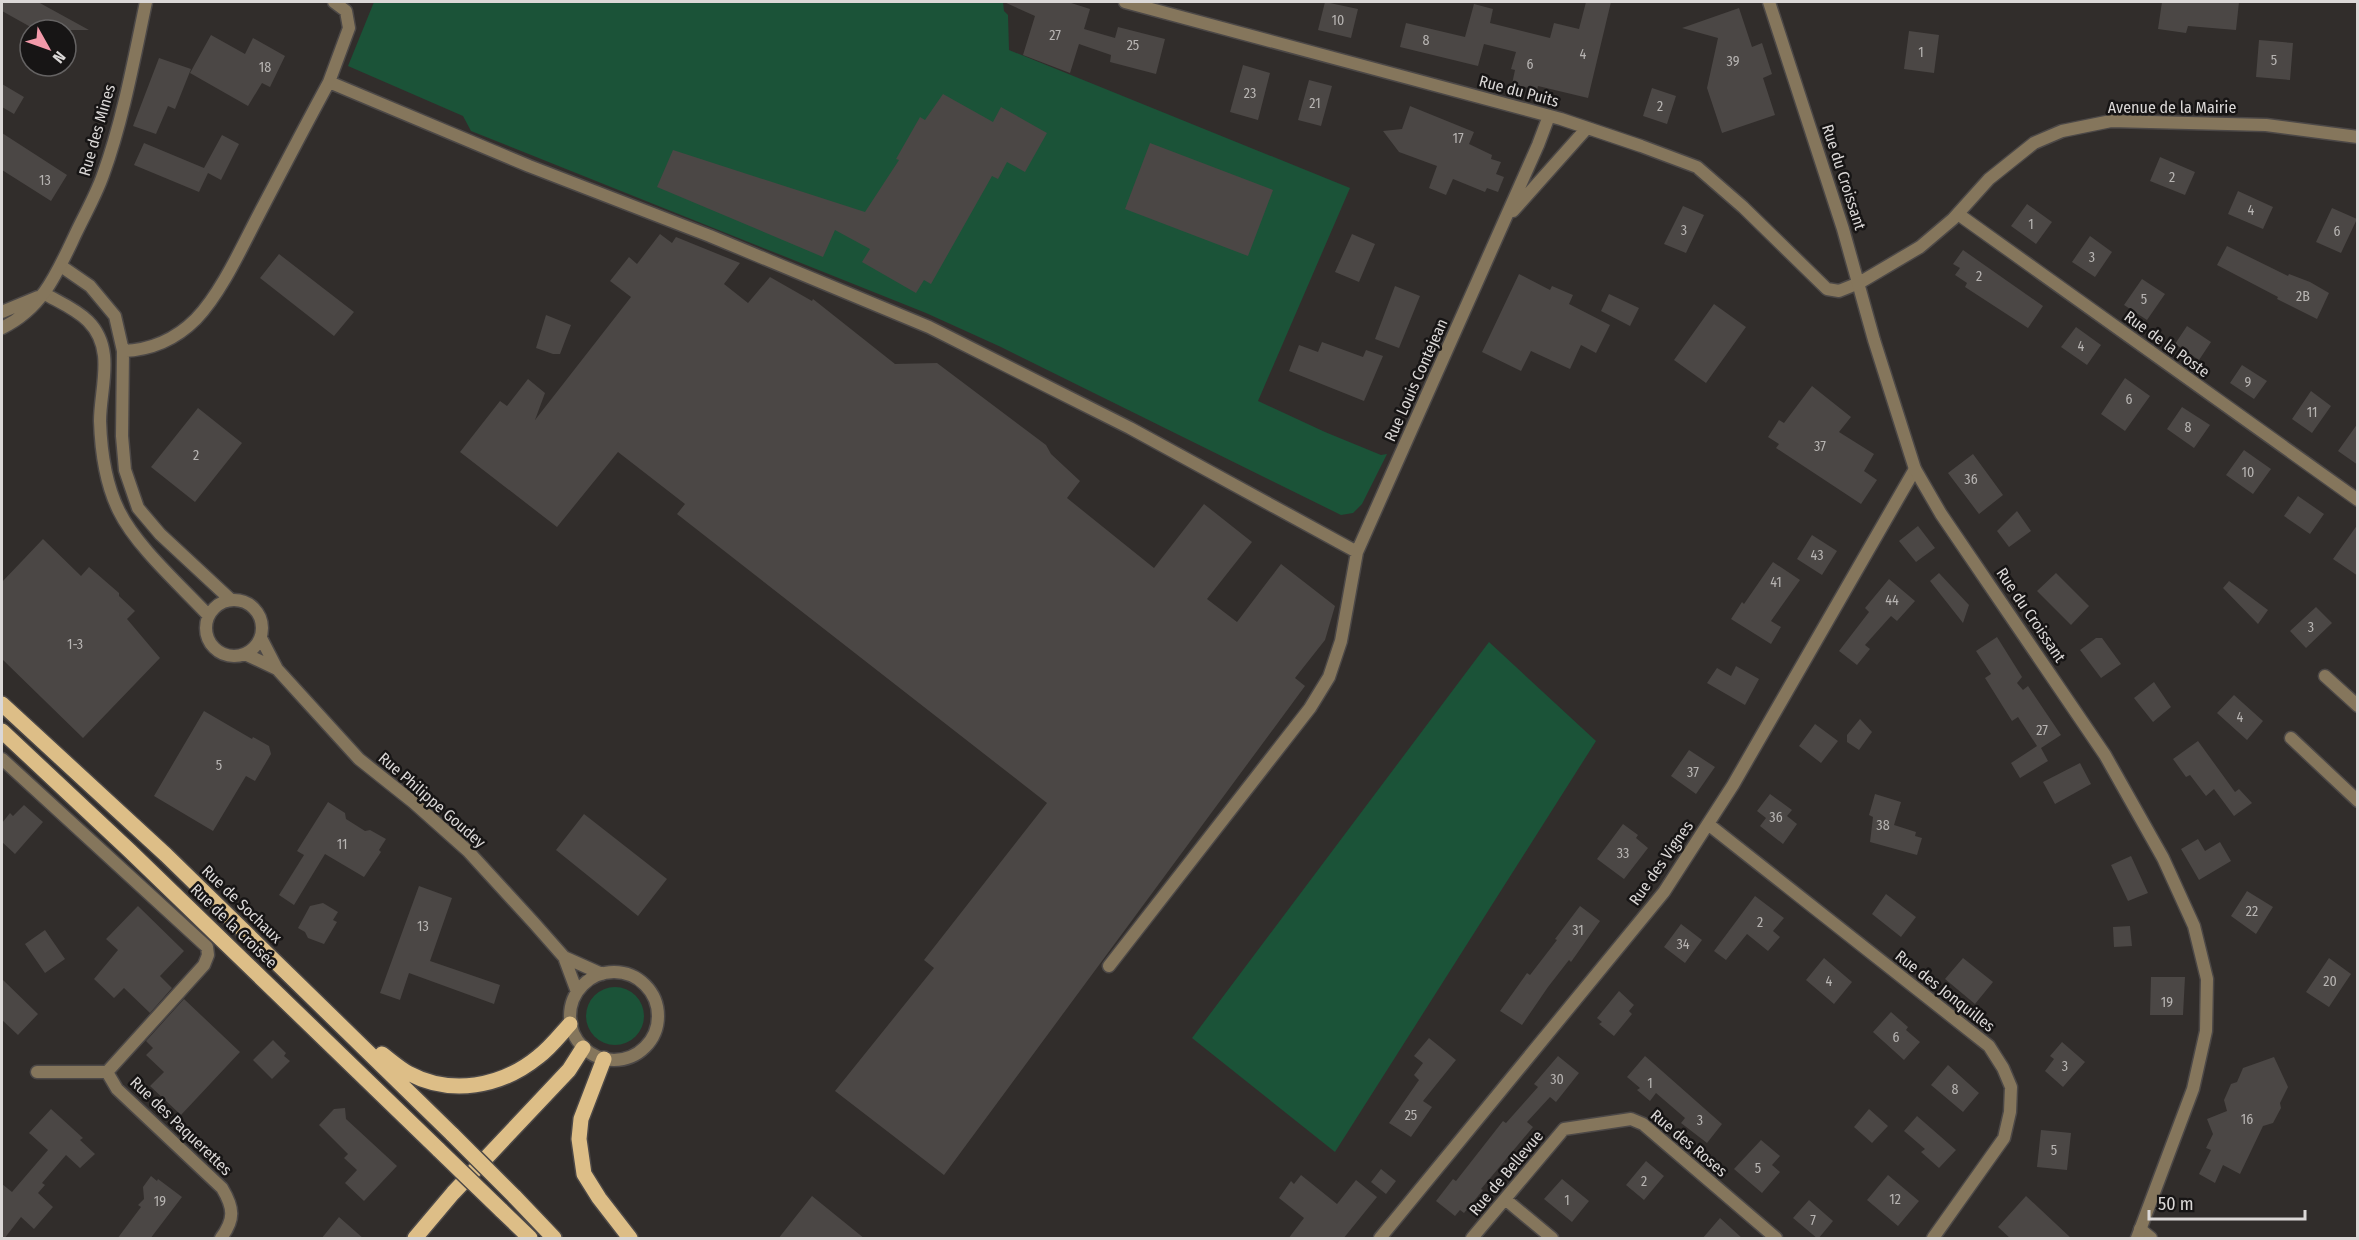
<svg xmlns="http://www.w3.org/2000/svg" width="2359" height="1240" font-family="'Fira Sans Condensed',sans-serif">
  <style>
    .green { fill: #1b5338 }
    .building { fill: #4b4745 }
    .lines { fill: none; stroke-linecap: round; stroke-linejoin: round }
    .minor-casing { stroke: #4c4847; stroke-width: 15 }
    .tertiary-casing { stroke: #4c4847; stroke-width: 15 }
    .primary-casing { stroke: #4c4847; stroke-width: 18 }
    .minor { stroke: #85765c; stroke-width: 12 }
    .tertiary { stroke: #85765c; stroke-width: 12 }
    .primary { stroke: #ddbe87; stroke-width: 15 }
    .primary-bridge-casing { stroke: #4c4847; stroke-width: 18; stroke-linecap: butt }
    .primary-bridge { stroke: #ddbe87; stroke-width: 15 }
    .labels { text-anchor: middle; dominant-baseline: central; stroke-width: 5; stroke-linejoin: round; paint-order: stroke }
    .number-label { font-size: 14px; fill: #b7b4b2 }
    .street-label { font-size: 16px; fill: #dbd8d7; stroke: #171515 }
  </style>
  <rect width="100%" height="100%" fill="#312d2b"/>
  <path class="green" d="M374,2H1003L1004,11L1008,15L1009,50L1350,188L1258,401L1325,432L1381,455L1387,454L1362,504L1353,513L1341,515L1001,347L926,313L471,131L463,116L348,66Z
    M1489,642L1596,741L1335,1152L1192,1038Z
    M586 1016a29 29 0 1 1 58 0a29 29 0 1 1-58 0Z"/>
  <path class="building" d="M2,2H38L89,30H36L2,11Z
    M1004,2H1068L1090,9L1084,29L1115,38L1118,27L1165,39L1156,74L1110,62L1111,55L1079,44L1070,73L1023,55L1035,16Z
    M1325,2L1358,9L1351,38L1318,30Z
    M1586,2H1611L1588,98L1538,86L1537,90L1512,84L1515,70L1511,69L1516,52L1484,44L1478,66L1400,47L1406,23L1465,37L1474,4L1493,9L1490,23L1550,38L1554,23L1579,29Z
    M2162,2H2239L2236,30L2188,26L2186,33L2158,29Z
    M1739,8L1752,47L1762,43L1772,74L1763,78L1775,115L1722,133L1707,88L1718,38L1682,28Z
    M1909,31L1939,35L1934,73L1904,69Z
    M211,35L245,54L253,38L285,56L270,87L262,83L248,106L190,73Z
    M2259,40L2293,43L2290,80L2256,77Z
    M159,58L191,69L175,109L168,106L156,134L133,126Z
    M1243,65L1270,73L1258,120L1230,112Z
    M1309,80L1332,86L1321,126L1298,120Z
    M2,84L24,97L14,114L2,107Z
    M1652,88L1676,96L1667,124L1643,116Z
    M943,94L993,122L1001,107L1047,133L1025,172L1007,162L998,179L992,176L931,284L924,280L916,293L862,262L870,249L835,230L823,257L657,187L673,150L865,212L899,160L896,159L920,117L925,120Z
    M1410,106L1474,132L1469,144L1492,155L1491,159L1501,162L1496,174L1504,177L1498,192L1487,188L1485,192L1453,179L1446,195L1429,188L1437,166L1399,152L1383,131L1402,129Z
    M2,133L67,175L51,201L2,170Z
    M222,135L239,144L221,180L208,173L199,192L134,165L144,143L204,168Z
    M1150,143L1273,190L1248,256L1125,209Z
    M2160,157L2195,172L2185,195L2150,181Z
    M2238,191L2273,207L2263,229L2228,214Z
    M2027,204L2052,222L2036,244L2011,226Z
    M1683,206L1704,215L1686,253L1664,244Z
    M2332,208L2357,219L2341,253L2316,242Z
    M660,234L672,243L676,237L740,263L724,284L748,303L770,277L812,301L813,299L895,364L937,363L1046,445L1051,454L1080,481L1067,498L1154,568L1204,504L1252,542L1207,599L1237,622L1281,564L1335,606L1325,640L1295,678L1305,686L944,1175L835,1091L934,968L924,960L1047,803L677,514L685,504L618,452L557,527L460,452L500,401L507,406L528,379L545,393L535,420L631,297L610,281L629,257L637,264Z
    M1352,234L1375,244L1359,282L1335,272Z
    M2090,236L2112,252L2095,277L2072,262Z
    M2227,246L2288,276L2289,274L2310,282L2329,293L2317,319L2277,299L2278,297L2217,265Z
    M1963,250L2043,306L2028,328L1965,287L1967,283L1955,275L1960,268L1953,264Z
    M279,254L354,312L334,336L260,278Z
    M1519,274L1550,290L1552,286L1573,295L1569,304L1610,325L1596,353L1581,345L1570,369L1531,351L1521,371L1482,352Z
    M2142,279L2165,294L2147,320L2124,305Z
    M1395,286L1420,296L1399,348L1375,339Z
    M1609,294L1639,308L1630,326L1601,311Z
    M1714,304L1746,327L1706,383L1674,360Z
    M546,315L571,325L560,354H553L536,348Z
    M2187,326L2211,342L2199,360L2175,344Z
    M2076,327L2101,345L2087,365L2061,347Z
    M1322,342L1363,357L1366,350L1383,356L1364,401L1289,371L1299,345L1318,352Z
    M2242,365L2267,381L2254,399L2230,383Z
    M2125,378L2150,396L2125,431L2101,414Z
    M1812,386L1851,417L1839,432L1874,454L1864,471L1877,480L1861,504L1776,448L1779,444L1768,437L1779,420L1784,423Z
    M2311,391L2331,406L2312,433L2292,419Z
    M2182,407L2210,425L2194,448L2167,429Z
    M198,408L242,443L195,502L151,467Z
    M2358,423V465L2338,451Z
    M2244,450L2271,469L2253,494L2226,475Z
    M1973,454L2003,495L1979,514L1948,473Z
    M2298,496L2324,514L2310,534L2284,516Z
    M2017,511L2031,531L2009,547L1997,531Z
    M2358,524V576L2333,559Z
    M1918,526L1935,548L1916,562L1899,541Z
    M1812,535L1837,551L1822,575L1797,559Z
    M43,539L81,576L89,567L119,593V596L135,611L127,619L160,658L83,738L2,659V582Z
    M1773,562L1800,580L1771,621L1781,627L1771,644L1731,619L1742,602L1744,604Z
    M1939,573L1969,605L1963,623L1930,581Z
    M2056,573L2089,606L2071,625L2037,591Z
    M1889,579L1915,601L1897,621L1891,616L1865,645L1870,649L1857,665L1839,651L1869,612L1865,608Z
    M2229,581L2268,610L2258,624L2223,588Z
    M2316,607L2332,623L2306,648L2290,631Z
    M1997,637L2022,677L2017,683L2023,690L2028,686L2061,735L2041,748L2048,761L2020,778L2011,763L2037,746L2018,717L2012,721L1985,678L1991,674L1976,651Z
    M2096,638H2102L2121,664L2101,678L2080,650Z
    M1736,666L1759,679L1745,705L1707,683L1717,668L1731,676Z
    M2154,682L2171,707L2153,722L2134,698Z
    M2234,695L2263,721L2247,740L2217,713Z
    M204,711L252,739L253,737L269,746L271,754L255,781L246,776L213,831L154,796Z
    M1860,719L1872,732L1859,750L1847,742V735Z
    M1815,724L1838,741L1821,763L1799,746Z
    M2198,741L2235,792L2239,789L2252,803L2234,816L2214,789L2206,796L2190,775L2186,777L2173,759Z
    M1689,750L1715,767L1696,794L1671,776Z
    M2080,763L2091,784L2055,804L2043,782Z
    M1770,794L1792,810L1787,816L1797,824L1783,844L1760,826L1766,818L1757,811Z
    M1875,794L1901,802L1894,825L1916,832L1915,836L1922,838L1917,855L1870,842L1873,817L1869,815Z
    M328,802L345,813L346,819L365,831L370,830L386,839L379,850L381,852L364,877L325,854L294,905L279,895L304,855L297,851Z
    M24,805L43,822L15,854L2,842V823L10,813L13,816Z
    M584,814L667,879L638,916L556,850Z
    M1623,824L1638,835L1636,838L1648,848L1624,879L1597,859Z
    M2198,839L2205,851L2220,842L2231,861L2199,880L2181,849Z
    M2131,856L2148,893L2128,901L2111,865Z
    M419,886L452,898L430,961L500,985L494,1004L409,973L400,1000L380,993Z
    M2247,891L2273,907L2256,934L2231,916Z
    M1886,894L1916,917L1901,937L1872,914Z
    M1755,896L1784,918L1773,931L1780,937L1768,951L1747,934L1726,960L1714,951Z
    M323,903L338,912L333,920L337,922L324,944L308,938L305,932L298,928L310,906Z
    M138,906L184,951L160,976L172,988L150,1013L124,988L114,998L94,979L118,950L106,939Z
    M1580,906L1600,921L1571,962L1569,960L1548,987L1522,1025L1500,1011L1527,973L1530,975L1557,940L1555,939Z
    M1681,924L1702,940L1685,963L1664,947Z
    M2130,926L2132,946L2114,947L2113,927Z
    M45,930L65,959L45,973L25,944Z
    M1824,958L1852,982L1834,1004L1806,980Z
    M1963,958L1993,982L1975,1004L1945,979Z
    M2329,958L2351,974L2329,1007L2306,992Z
    M2151,977H2185L2183,1015H2150Z
    M2,979L38,1014L18,1035L2,1020Z
    M1619,991L1634,1005L1629,1011L1632,1014L1614,1036L1599,1024L1602,1022L1597,1018Z
    M184,999L240,1052L181,1115L150,1086L164,1072L146,1055L153,1048L146,1041Z
    M1891,1012L1908,1027L1906,1030L1920,1042L1904,1060L1873,1032Z
    M1429,1038L1456,1060L1423,1101L1432,1107L1411,1137L1389,1123L1419,1080L1414,1075L1423,1063L1414,1056Z
    M273,1040L286,1053L284,1056L290,1061L272,1079L253,1060Z
    M2062,1042L2085,1062L2063,1087L2045,1071L2054,1059L2050,1056Z
    M1558,1056L1579,1073L1556,1102L1550,1097L1527,1122L1533,1127L1481,1189L1483,1190L1464,1213L1460,1210L1455,1216L1436,1201L1453,1179L1456,1181L1503,1121L1506,1123L1538,1087L1534,1084Z
    M1645,1056L1722,1124L1707,1143L1681,1123L1685,1118L1656,1093L1650,1101L1637,1090L1640,1088L1627,1077Z
    M2274,1057L2288,1087L2280,1103L2281,1108L2273,1123L2263,1126L2240,1174L2223,1165L2215,1183L2199,1174L2211,1150L2206,1148L2213,1134L2207,1119L2227,1111L2224,1100L2231,1084L2237,1082L2243,1068Z
    M1948,1065L1979,1093L1963,1112L1931,1085Z
    M345,1108L346,1119L397,1166L364,1201L345,1183L357,1170L344,1158L348,1154L319,1125L334,1109Z
    M51,1109L83,1138L80,1140L95,1154L80,1168L66,1155L42,1183L45,1185L38,1193L53,1207L34,1229L21,1217L4,1239H2V1184L12,1192L48,1150L29,1133Z
    M1869,1109L1888,1126L1872,1143L1854,1127Z
    M1917,1116L1956,1150L1939,1168L1921,1152L1925,1149L1904,1131Z
    M2041,1130L2071,1133L2067,1170L2037,1167Z
    M1761,1140L1780,1156L1772,1165L1780,1172L1762,1193L1734,1169Z
    M1646,1161L1664,1176L1644,1200L1626,1185Z
    M1381,1169L1396,1181L1386,1194L1371,1182Z
    M1301,1175L1337,1204L1356,1180L1377,1197L1343,1239H1288L1304,1218L1279,1198L1291,1181L1294,1184Z
    M1888,1175L1919,1201L1898,1226L1867,1200Z
    M151,1176L157,1181L158,1179L182,1197L150,1239H117L141,1207L138,1205L144,1199L143,1187Z
    M1562,1179L1589,1201L1572,1222L1544,1199Z
    M812,1196L865,1239H778Z
    M2026,1196L2072,1239H2011L1998,1227Z
    M1809,1200L1833,1221L1818,1239L1793,1218Z
    M339,1217L364,1239H321Z
    M1720,1218L1743,1239H1702Z"/>
  <g class="lines">
    <g class="minor-casing">
      <path id="minor" d="M1125,2L1561,119L1641,146L1697,167L1743,207L1827,289L1839,291L1859,283
        M329,82L349,28L346,11L334,2
        M1513,211L1587,128
        M1958,214L2358,500
        M61,266L90,286L115,316L123,351L122,436L125,470L138,508L160,534L231,600
        M45,294C59,302 76,309 88,321C116,349 100,388 100,421C101,452 105,483 119,511C136,546 180,585 208,615
        M123,351C151,350 176,339 196,319C220,294 240,251 256,220C280,174 304,128 329,82L529,166L710,236L929,327L1130,428L1357,552
        M206 628a28 28 0 1 1 56 0a28 28 0 1 1-56 0Z
        M261,638L277,669L359,759L413,802L468,851L534,923L564,957L577,992
        M245,654L277,669
        M2325,676L2358,706
        M2291,738L2358,801
        M2,759L207,947L208,955L204,965L107,1072
        M1708,824L1989,1046L2003,1068L2011,1087L2010,1112L2004,1138L1933,1238
        M564,957L602,974
        M1109,966L1310,708L1329,677L1341,641L1357,552L1538,145L1549,116
        M570 1016a44 44 0 1 1 88 0a44 44 0 1 1-88 0Z
        M37,1072H107
        M107,1072L117,1089L222,1188C234,1208 235,1219 221,1238
        M1505,1199L1552,1238
        M2140,1229L2151,1238
        M1380,1238L1664,892L1733,785L1915,469
        M1472,1238L1564,1129L1631,1119L1643,1124L1776,1238"/>
    </g>
    <g class="tertiary-casing">
      <path id="tertiary" d="M1769,2L1843,229L1874,340L1915,469L1941,514L2105,755L2163,858L2194,926L2207,979L2206,1031L2193,1089L2137,1238
        M1859,283L1920,247L1953,219L1989,179L2034,143L2062,131L2111,121L2266,125L2358,137
        M2,312L38,297
        M2,328C43,308 57,273 76,233C85,214 96,195 103,175C123,120 134,59 146,2"/>
    </g>
    <g class="primary-casing">
      <path id="primary" d="M2,704L166,855L453,1135
        M2,731L130,851L439,1150
        M382,1054C390,1060 399,1068 408,1073C451,1096 501,1087 538,1057C550,1048 560,1035 570,1024
        M604,1059L581,1119L579,1139L584,1174L599,1198L630,1238
        M514,1196L554,1238
        M501,1210L530,1238
        M415,1238L453,1193L569,1070L583,1048"/>
    </g>
    <use href="#minor" class="minor"/>
    <use href="#tertiary" class="tertiary"/>
    <use href="#primary" class="primary"/>
    <g class="primary-bridge-casing">
      <path id="primary-bridge" d="M453,1135L514,1196
        M439,1150L501,1210"/>
    </g>
    <use href="#primary-bridge" class="primary-bridge"/>
  </g>
  <g class="labels">
    <g class="number-label">
      <text x="1338" y="20">10</text>
      <text x="1055" y="35">27</text>
      <text x="1426" y="40">8</text>
      <text x="1133" y="45">25</text>
      <text x="1921" y="52">1</text>
      <text x="1583" y="54">4</text>
      <text x="2274" y="60">5</text>
      <text x="1733" y="61">39</text>
      <text x="1530" y="64">6</text>
      <text x="265" y="67">18</text>
      <text x="1250" y="93">23</text>
      <text x="1315" y="103">21</text>
      <text x="1660" y="106">2</text>
      <text x="1458" y="138">17</text>
      <text x="2172" y="177">2</text>
      <text x="45" y="180">13</text>
      <text x="2251" y="210">4</text>
      <text x="2031" y="224">1</text>
      <text x="1684" y="230">3</text>
      <text x="2337" y="231">6</text>
      <text x="2092" y="257">3</text>
      <text x="1979" y="276">2</text>
      <text x="2303" y="296">2B</text>
      <text x="2144" y="299">5</text>
      <text x="2081" y="346">4</text>
      <text x="2248" y="382">9</text>
      <text x="2129" y="399">6</text>
      <text x="2312" y="412">11</text>
      <text x="2188" y="427">8</text>
      <text x="1820" y="446">37</text>
      <text x="196" y="455">2</text>
      <text x="2248" y="472">10</text>
      <text x="1971" y="479">36</text>
      <text x="1817" y="555">43</text>
      <text x="1776" y="582">41</text>
      <text x="1892" y="600">44</text>
      <text x="2311" y="627">3</text>
      <text x="75" y="644">1-3</text>
      <text x="2240" y="717">4</text>
      <text x="2042" y="730">27</text>
      <text x="219" y="765">5</text>
      <text x="1693" y="772">37</text>
      <text x="1776" y="817">36</text>
      <text x="1883" y="825">38</text>
      <text x="342" y="844">11</text>
      <text x="1623" y="853">33</text>
      <text x="2252" y="911">22</text>
      <text x="1760" y="922">2</text>
      <text x="423" y="926">13</text>
      <text x="1578" y="930">31</text>
      <text x="1683" y="944">34</text>
      <text x="1829" y="981">4</text>
      <text x="2330" y="981">20</text>
      <text x="2167" y="1002">19</text>
      <text x="1896" y="1037">6</text>
      <text x="2065" y="1066">3</text>
      <text x="1557" y="1079">30</text>
      <text x="1650" y="1083">1</text>
      <text x="1955" y="1089">8</text>
      <text x="1411" y="1115">25</text>
      <text x="2247" y="1119">16</text>
      <text x="1700" y="1120">3</text>
      <text x="2054" y="1150">5</text>
      <text x="1758" y="1168">5</text>
      <text x="1644" y="1181">2</text>
      <text x="1895" y="1199">12</text>
      <text x="1567" y="1200">1</text>
      <text x="160" y="1201">19</text>
      <text x="1813" y="1220">7</text>
    </g>
    <g class="street-label">
      <text transform="translate(1519 91) rotate(15)">Rue du Puits</text>
      <text x="2172" y="107">Avenue de la Mairie</text>
      <text transform="translate(97 130) rotate(-74)">Rue des Mines</text>
      <text transform="translate(1844 177) rotate(72)">Rue du Croissant</text>
      <text transform="translate(2167 344) rotate(36)">Rue de la Poste</text>
      <text transform="translate(1416 380) rotate(-66)">Rue Louis Contejean</text>
      <text transform="translate(2031 615) rotate(56)">Rue du Croissant</text>
      <text transform="translate(432 800) rotate(41)">Rue Philippe Goudey</text>
      <text transform="translate(1661 863) rotate(-55)">Rue des Vignes</text>
      <text transform="translate(242 904) rotate(44)">Rue de Sochaux</text>
      <text transform="translate(234 926) rotate(44)">Rue de la Croisée</text>
      <text transform="translate(1945 991) rotate(38)">Rue des Jonquilles</text>
      <text transform="translate(181 1126) rotate(44)">Rue des Paquerettes</text>
      <text transform="translate(1689 1143) rotate(40)">Rue des Roses</text>
      <text transform="translate(1506 1173) rotate(-50)">Rue de Bellevue</text>
    </g>
  </g>
  <rect width="2359" height="1240" fill="none" stroke="#dbd8d7" stroke-width="6"/>
  <g transform="translate(48 48) rotate(130)"><circle r="28" fill="#171515" stroke="#656363" stroke-width="1.5"/>
  <path d="M0-4.5L10 22L0 15L-10 22Z" fill="#f39aaa"/>
  <text y="-9" font-size="16" font-weight="bold" text-anchor="middle" fill="#dbd8d7">N</text>
  </g>
  <path d="M2149 1210v9h156v-9" fill="none" stroke="#dbd8d7" stroke-width="3"/>
  <text x="2158" y="1210" font-size="18" fill="#dbd8d7" stroke="#171515" stroke-width="4.5" paint-order="stroke">50 m</text>
</svg>
